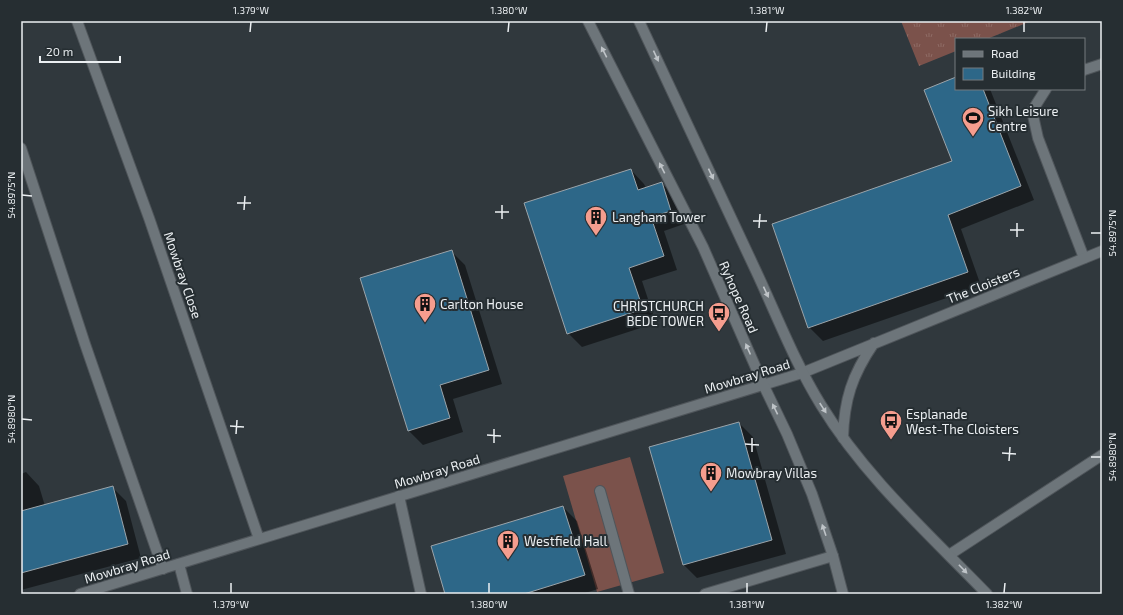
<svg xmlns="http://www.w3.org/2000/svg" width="1123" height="615" font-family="'Exo 2',sans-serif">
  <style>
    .grass { fill: url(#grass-tufts) }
    .garden { fill: #7b524b }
    .shadow { fill: #0007 }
    .building { fill: #2d6788; stroke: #9ba4aa }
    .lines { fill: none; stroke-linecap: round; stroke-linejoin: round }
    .service-casing { stroke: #4f555a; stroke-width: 12 }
    .minor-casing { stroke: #4f555a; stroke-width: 12 }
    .tertiary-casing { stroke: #4f555a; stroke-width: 12 }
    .secondary-casing { stroke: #4f555a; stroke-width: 12 }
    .service { stroke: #6d757a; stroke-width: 10 }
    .minor { stroke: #6d757a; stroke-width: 10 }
    .tertiary { stroke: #6d757a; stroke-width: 10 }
    .secondary { stroke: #6d757a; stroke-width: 10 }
    .oneway { fill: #bfc4c8 }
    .ticks { fill: none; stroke: #ebeff2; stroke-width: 1.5 }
    .labels { text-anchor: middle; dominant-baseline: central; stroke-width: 4; stroke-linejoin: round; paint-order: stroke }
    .poi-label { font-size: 13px; fill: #ebeff2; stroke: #262e32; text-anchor: start }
    .street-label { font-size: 13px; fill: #ebeff2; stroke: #262e32 }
    .neatline { fill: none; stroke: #ebeff2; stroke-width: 1.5 }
    .ticks-label { font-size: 10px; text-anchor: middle; fill: #ebeff2 }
  </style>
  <defs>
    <pattern id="grass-tufts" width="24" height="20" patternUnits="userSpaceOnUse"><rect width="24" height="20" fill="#7b524b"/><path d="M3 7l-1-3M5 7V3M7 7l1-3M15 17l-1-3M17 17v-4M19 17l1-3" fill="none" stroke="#8e6b65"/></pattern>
  </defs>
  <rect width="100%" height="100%" fill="#30383d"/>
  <path class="grass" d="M901,21H1031L987,39H956V51L919,66Z"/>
  <path class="garden" d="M630,457L664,573L597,592L563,476Z"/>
  <path class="shadow" d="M956,78V89H990L1034,200L961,229L981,286L823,341L809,327L954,162Z
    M631,170L644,184L646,188L661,183L675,196L684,224L664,231L677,270L642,281L656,323L582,347L568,333Z
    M451,251L465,265L502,384L453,399L463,432L423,445L409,431L361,279Z
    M739,423L753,437L786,554L697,578L683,564Z
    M26,472L39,486L45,506L112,487L126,501L141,558L21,590V474Z
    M563,507L577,521L598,589L582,594H446Z"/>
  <path class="building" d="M956,77V89H983L1021,186L948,215L968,272L808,328L772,224L952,161L924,90Z
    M631,169L638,190L662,182L671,211L651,217L664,256L629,268L643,309L567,334L524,203Z
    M452,250L489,370L440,385L450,418L408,431L360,278Z
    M739,422L772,540L683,565L649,447Z
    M113,486L128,544L21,573V511Z
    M563,506L585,575L524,594H445L431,546Z"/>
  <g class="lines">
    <g class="service-casing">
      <path id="service" d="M1084,70L1102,64
        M1046,89L1032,111L1038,138L1084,258
        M21,148L85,344L163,569
        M600,491L629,594
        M399,496L421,594
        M949,555L1102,455
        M179,564L187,594"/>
    </g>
    <g class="minor-casing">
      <path id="minor" d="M77,21L149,218L259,539
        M80,594L802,373
        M705,594L833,556"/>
    </g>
    <g class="tertiary-casing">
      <path id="tertiary" d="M802,373L1102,251
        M843,438C844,400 852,375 874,343"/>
    </g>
    <g class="secondary-casing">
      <path id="secondary" d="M588,21L703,247L763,384L787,434L812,494L833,556L843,594
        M639,21C678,104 717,187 756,271C777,316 795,363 821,405C865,477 929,534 987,594"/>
    </g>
    <use href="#service" class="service"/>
    <use href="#minor" class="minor"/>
    <use href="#tertiary" class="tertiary"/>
    <use href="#secondary" class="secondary"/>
  </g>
  <defs><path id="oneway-solid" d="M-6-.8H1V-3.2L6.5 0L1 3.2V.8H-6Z"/></defs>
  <g class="oneway">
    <use href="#oneway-solid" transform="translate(604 52) rotate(-117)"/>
    <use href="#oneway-solid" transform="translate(656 56) rotate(65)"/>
    <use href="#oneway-solid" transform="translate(662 168) rotate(-117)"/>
    <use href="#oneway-solid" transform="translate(711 174) rotate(65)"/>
    <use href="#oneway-solid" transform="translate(766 292) rotate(65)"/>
    <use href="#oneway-solid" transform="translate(748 349) rotate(-114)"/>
    <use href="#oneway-solid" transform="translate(823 408) rotate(57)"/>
    <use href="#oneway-solid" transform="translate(775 409) rotate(-116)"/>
    <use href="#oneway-solid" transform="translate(824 530) rotate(-109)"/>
    <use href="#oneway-solid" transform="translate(963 569) rotate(46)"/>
  </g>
  <path class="ticks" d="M250,32L251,22M508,32L509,22M766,32L767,22M1024,32V22M22,195L32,196M237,203H251M244,210L245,196M495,212H509M502,219V205M753,221H767M759,228L760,214M1010,230H1024M1091,233H1101M1017,237V223M22,419L32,420M230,426L244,427M236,434L237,420M487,435L501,436M494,443V429M745,444L759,445M752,452V438M1002,453L1016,454M1091,457H1101M1009,461L1010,447M231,593V583M489,593V583M747,593V583M1004,593L1005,583"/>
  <defs>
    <g id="stadium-pin" transform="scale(1.15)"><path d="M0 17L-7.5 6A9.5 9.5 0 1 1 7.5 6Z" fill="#f59d8e" stroke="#262e32"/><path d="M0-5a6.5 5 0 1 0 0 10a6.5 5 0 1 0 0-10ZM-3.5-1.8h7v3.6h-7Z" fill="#111"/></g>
    <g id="building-pin" transform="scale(1.15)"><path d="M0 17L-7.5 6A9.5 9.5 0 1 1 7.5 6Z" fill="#f59d8e" stroke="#262e32"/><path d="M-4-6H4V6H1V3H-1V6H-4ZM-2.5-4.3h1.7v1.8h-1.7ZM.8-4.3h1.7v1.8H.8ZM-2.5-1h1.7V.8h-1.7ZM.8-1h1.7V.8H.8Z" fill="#111"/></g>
    <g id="bus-pin" transform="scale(1.15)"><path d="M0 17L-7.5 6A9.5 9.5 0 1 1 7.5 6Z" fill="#f59d8e" stroke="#262e32"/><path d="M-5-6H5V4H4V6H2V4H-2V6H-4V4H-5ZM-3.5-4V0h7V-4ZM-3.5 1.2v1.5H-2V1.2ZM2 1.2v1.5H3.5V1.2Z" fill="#111"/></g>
  </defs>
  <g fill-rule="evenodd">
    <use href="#stadium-pin" x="973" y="118"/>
    <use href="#building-pin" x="596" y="217"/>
    <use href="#building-pin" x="425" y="304"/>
    <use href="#bus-pin" x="719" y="313"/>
    <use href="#bus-pin" x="891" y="421"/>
    <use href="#building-pin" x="711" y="473"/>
    <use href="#building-pin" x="508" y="541"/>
  </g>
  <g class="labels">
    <g class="poi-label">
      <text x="988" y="111">Sikh Leisure<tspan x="988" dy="15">Centre</tspan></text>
      <text x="612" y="217">Langham Tower</text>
      <text x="440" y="304">Carlton House</text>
      <text x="704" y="306" text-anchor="end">CHRISTCHURCH<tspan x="704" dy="15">BEDE TOWER</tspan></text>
      <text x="906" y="414">Esplanade<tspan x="906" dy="15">West-The Cloisters</tspan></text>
      <text x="726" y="473">Mowbray Villas</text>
      <text x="524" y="541">Westfield Hall</text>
    </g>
    <g class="street-label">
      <text transform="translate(183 275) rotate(71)">Mowbray Close</text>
      <text transform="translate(983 285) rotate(-22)">The Cloisters</text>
      <text transform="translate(739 297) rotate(66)">Ryhope Road</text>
      <text transform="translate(747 376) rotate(-17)">Mowbray Road</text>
      <text transform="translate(437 471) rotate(-17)">Mowbray Road</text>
      <text transform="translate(127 566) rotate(-17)">Mowbray Road</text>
    </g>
  </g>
  <rect width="1123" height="615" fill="none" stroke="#262e32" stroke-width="44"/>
  <rect x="955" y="38" width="130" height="52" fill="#262e32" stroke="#757b7f"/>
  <rect x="963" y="51" width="20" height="6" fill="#6d757a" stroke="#757b7f"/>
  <text x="991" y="58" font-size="12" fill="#ebeff2">Road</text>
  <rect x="963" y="68" width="20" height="12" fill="#2d6788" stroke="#757b7f"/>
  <text x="991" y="78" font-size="12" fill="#ebeff2">Building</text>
  <path d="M40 56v6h80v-6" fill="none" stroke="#ebeff2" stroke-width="2"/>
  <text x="46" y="56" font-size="12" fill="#ebeff2" stroke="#262e32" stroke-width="3" paint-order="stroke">20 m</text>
  <rect x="22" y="22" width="1079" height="571" class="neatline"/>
  <g class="ticks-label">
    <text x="251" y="14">1.379°W</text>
    <text x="509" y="14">1.380°W</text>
    <text x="767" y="14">1.381°W</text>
    <text x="1024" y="14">1.382°W</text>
    <text transform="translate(11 195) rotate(-90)" y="4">54.8975°N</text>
    <text transform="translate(1112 233) rotate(-90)" y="4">54.8975°N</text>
    <text transform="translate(11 419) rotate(-90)" y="4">54.8980°N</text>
    <text transform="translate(1112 457) rotate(-90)" y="4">54.8980°N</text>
    <text x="231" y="608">1.379°W</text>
    <text x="489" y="608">1.380°W</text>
    <text x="747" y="608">1.381°W</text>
    <text x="1004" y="608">1.382°W</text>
  </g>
</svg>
